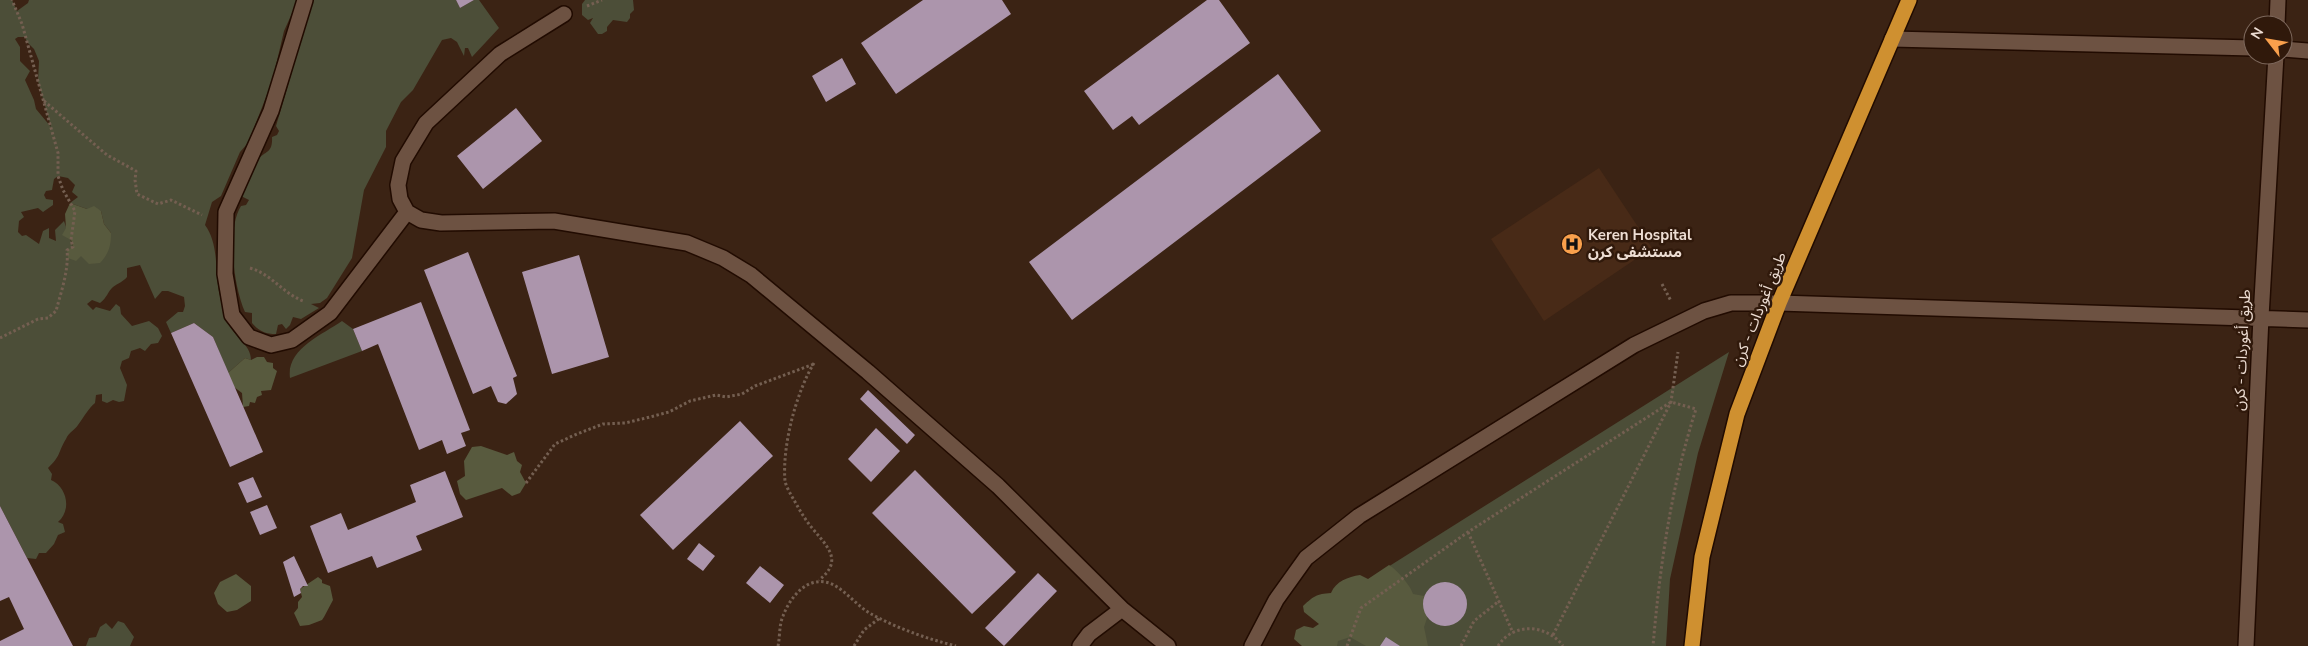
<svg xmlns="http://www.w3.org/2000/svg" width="2308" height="646" font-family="'Nunito Sans','Noto Sans Arabic',sans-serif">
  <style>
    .built { fill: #482a17 }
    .green { fill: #4c4e38; fill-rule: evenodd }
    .forest { fill: #585a3e }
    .building { fill: #ac95ac }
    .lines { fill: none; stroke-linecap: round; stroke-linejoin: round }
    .minor-casing { stroke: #210b01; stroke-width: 18 }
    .highway-casing { stroke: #210b01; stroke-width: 18 }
    .path { stroke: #745f51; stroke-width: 3; stroke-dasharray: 2.5 2.5; stroke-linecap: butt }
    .minor { stroke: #6d5242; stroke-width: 15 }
    .highway { stroke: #cf9030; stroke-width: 15 }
    .labels { text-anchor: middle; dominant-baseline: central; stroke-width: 5; stroke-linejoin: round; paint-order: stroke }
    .poi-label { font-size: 15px; font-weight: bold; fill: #edddd3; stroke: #30190b; text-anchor: start }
    .street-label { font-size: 15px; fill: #edddd3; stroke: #30190b }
  </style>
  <rect width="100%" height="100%" fill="#3b2314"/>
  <path class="built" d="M1599,168L1652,248L1544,321L1491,239Z"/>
  <path class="green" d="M0,0H12L17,11L28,3L29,0H298L284,31L272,82L248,143L240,152L221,196L212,202L205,225C220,246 214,272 220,296C221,304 225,313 228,322C233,336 251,344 251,360L245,358L228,373L213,337L194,323L171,333L166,322L178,312H183L185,306L184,297L168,291H162L155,299L140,265L127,268V277C123,282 118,283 113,287C108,291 107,298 100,303L92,300L87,304L93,310L96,307L110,311L116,304L120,307L121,314L132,326L149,321L158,328L162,336L158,343L151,344L145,351L140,348L131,351L129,358L122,361L120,368L127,385L124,401L119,402L113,400L107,403L102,401V394L96,395L95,403C88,409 84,417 78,425C75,430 69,432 66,439C58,452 61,456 48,468L52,474L51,480C67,487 72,510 58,522L63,524L65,532L58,535L54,544L46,553H39L36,559L27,558L0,506ZM18,37H25L27,42L34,49L39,61L38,81L51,127L36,109L34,100L25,80L30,71L20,61V47L15,39ZM58,176L68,178L75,185L72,192L78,197L70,203L87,209L101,211L104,224L111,233L81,256L73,247L64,221L55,230L56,241L49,238V228L43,231L39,244L26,235L22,236L18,232L19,221L24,217L21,212L38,208L43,212L53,205V200L46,199L44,195L46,191L52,190L54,179Z
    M313,0H456L460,8L474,0H479L499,28L472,57L468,48H465L464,56L457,42L451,38L442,40L413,90L401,102L386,131V147L364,190L352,258L327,298L320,303L311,304L319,308L301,319L293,317L290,325L286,329L282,324L278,325L276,334C265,334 259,331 252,323V313L245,312C234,288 226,230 241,206L246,205L249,200L241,196C243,189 251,169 256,162C264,150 273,155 272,137L277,135L279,131L276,126Z
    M585,0H633L634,10L630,14V18L627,22L613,20L607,27V31L602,34H598L590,23L593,18L588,20L582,15V4Z
    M342,321L353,329L362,351L290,378C286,349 322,335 342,321Z
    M1729,352L1698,453L1670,579L1666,646H1331L1345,594Z
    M118,621L124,623L134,637L130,646H86L89,638L96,637L100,627L106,623L112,629Z"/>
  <path class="forest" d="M70,203L87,209L94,206L101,211L104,224L111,233C111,246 109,253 100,263L89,264L81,256L76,261L68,258L67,250L73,247L71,240L62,235L66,228L65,214Z
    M257,357H264L267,362L273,363V368L277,371L271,390L261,391L262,395L257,397L255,403L250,402L249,406L243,407L242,393L234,387L228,373L245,358L251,360Z
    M481,446L507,455L514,452L517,461L522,465L520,472L526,483L520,493L512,496L502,488L466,500L460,494L457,481L465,476L464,461L472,447Z
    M1389,565C1397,570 1411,586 1413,594L1424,596L1423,603L1427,618L1424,627L1428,646H1400L1386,637L1380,646H1366L1350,637L1338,641L1337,646H1302L1294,639L1296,630L1304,626L1313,628L1319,624L1304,612L1303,606C1314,596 1316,594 1331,593C1336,581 1348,577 1360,575L1368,579Z
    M236,574L251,586V601L237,610L227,612L218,604L214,593L220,582Z
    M318,577L322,580V583L330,586L333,600L324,617L322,620L309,625L300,626L294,613L298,608V602L302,597L300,589Z"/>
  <path class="building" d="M456,0H474L460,8Z
    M923,0H1002L1011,14L896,94L861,43Z
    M1207,0H1219L1250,43L1139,125L1132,116L1113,130L1084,91Z
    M842,58L856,84L826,102L812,76Z
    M1278,74L1321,131L1072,320L1029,262Z
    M516,108L542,141L483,189L457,156Z
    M468,252L517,376L513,378L517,394L506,404L498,402L491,386L473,394L424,270Z
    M579,255L609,357L552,374L522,272Z
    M421,302L470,430L461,433L466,446L447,454L442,440L419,450L378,344L362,351L353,329Z
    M194,323L213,337L263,452L230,467L171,333Z
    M868,390L915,435L907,444L860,399Z
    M740,421L773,456L673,550L640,515Z
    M876,428L900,451L871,482L848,459Z
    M915,470L1016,572L972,614L872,513Z
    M445,471L463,517L416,536L422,550L377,568L372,556L328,573L310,526L341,513L348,530L416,502L410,485Z
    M253,477L262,497L247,503L238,483Z
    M267,505L277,528L260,535L250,512Z
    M0,506L27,558L73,646H0V641L24,629L9,597L0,601Z
    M699,543L715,556L703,571L687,559Z
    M294,556L308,586H303L300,589L301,593L294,597L283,562Z
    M760,566L784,585L770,603L746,583Z
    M1038,573L1057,591L1004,646L985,628Z
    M1423 604a22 22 0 1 1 44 0a22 22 0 1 1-44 0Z
    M1386,637L1400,646H1380Z"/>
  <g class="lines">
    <g class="minor-casing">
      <path id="minor" d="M305,0L271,111L226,212L225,274L232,315L249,337L271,345L292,340L330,313L407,212
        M564,14L500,54L426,123L403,161L398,185L400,199L407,212L421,220L441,223L554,221L687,243L723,258L751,275L868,372L998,486L1122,609L1168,646
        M2277,25L2278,0
        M1892,39L2253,48
        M2283,49L2308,51
        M1080,646L1089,634L1122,609
        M1252,646L1276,600L1306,558L1359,516L1634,345L1704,311L1731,303H1779L2308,320
        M2246,646L2261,317L2276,55"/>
    </g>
    <g class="highway-casing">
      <path id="highway" d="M1692,646L1702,557L1737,414L1779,303L1909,0"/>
    </g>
    <path class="path" d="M587,6L602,0
      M44,101L107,155L136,171L135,180L137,194L158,204L171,200L202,215
      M250,268C273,275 281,292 303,301
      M1662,284L1671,301
      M0,338L38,319L48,318L56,311C61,292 69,270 67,250L73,247L71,240L75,211L63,190L58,176V153L22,24L12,0
      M814,363C796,393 782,446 785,481C786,486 789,491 791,495C797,505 802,515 809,524C824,544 846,559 819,580
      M526,483L555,444L577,434L603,424L625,423L650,417L669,412L690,401L716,395L726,397L742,394L755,386L814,364
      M1468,532L1513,633
      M1553,635L1671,402L1678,352
      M778,646C780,637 779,625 783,616C791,595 810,573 834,585C848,593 859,608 873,615C899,629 928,639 956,646
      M854,646L864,630L880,618
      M1347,646L1361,608L1468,532L1671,402L1696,409C1671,487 1660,565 1653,646
      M1461,646L1474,621L1499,601
      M1498,646C1513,622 1547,624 1563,646"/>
    <use href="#minor" class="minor"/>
    <use href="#highway" class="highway"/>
  </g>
  <defs>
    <g id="hospital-disc" transform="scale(1.125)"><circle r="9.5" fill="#f9a04c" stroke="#30190b"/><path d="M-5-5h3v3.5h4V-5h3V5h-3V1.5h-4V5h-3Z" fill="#111"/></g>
  </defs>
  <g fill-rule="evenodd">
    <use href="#hospital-disc" x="1572" y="244"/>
  </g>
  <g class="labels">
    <g class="poi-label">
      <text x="1588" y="235">Keren Hospital<tspan x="1588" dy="17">مستشفى كرن</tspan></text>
    </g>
    <g class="street-label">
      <text transform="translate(1759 309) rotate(-68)">طريق أغوردات - كرن</text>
      <text transform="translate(2242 350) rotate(-87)">طريق أغوردات - كرن</text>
    </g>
  </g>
  <g transform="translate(2268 40) rotate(301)"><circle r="24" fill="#30190b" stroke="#7c675b"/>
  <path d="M0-4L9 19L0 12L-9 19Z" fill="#f9a04c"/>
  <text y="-8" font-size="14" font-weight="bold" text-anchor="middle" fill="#edddd3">N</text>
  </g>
</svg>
